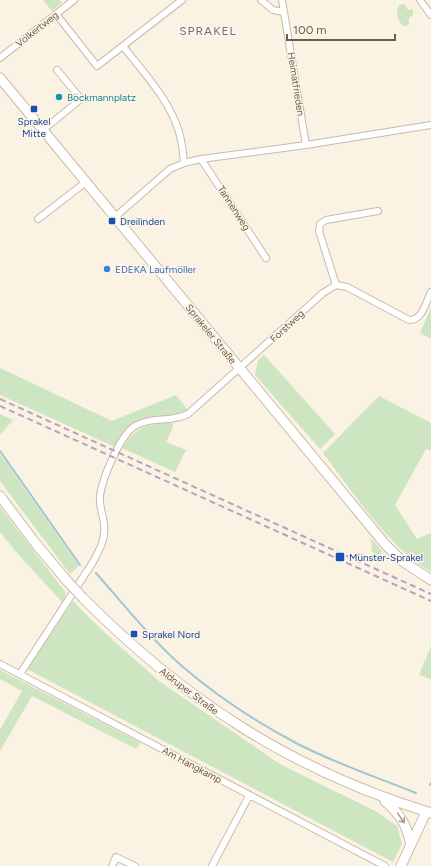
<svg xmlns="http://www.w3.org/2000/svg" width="431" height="866" font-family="Figtree,sans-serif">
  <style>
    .green { fill: #cee5c2 }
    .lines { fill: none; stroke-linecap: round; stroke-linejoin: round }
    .stream { stroke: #a0c6d1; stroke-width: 2 }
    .street-casing { stroke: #c9baaa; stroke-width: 8 }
    .secondary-casing { stroke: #ccbba9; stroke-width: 11 }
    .street { stroke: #fff; stroke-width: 6 }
    .secondary { stroke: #fff; stroke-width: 9 }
    .rail { stroke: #b5a3c1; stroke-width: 2; stroke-dasharray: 6 4; stroke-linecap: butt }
    .secondary-bridge-casing { stroke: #ccbba9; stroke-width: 11; stroke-linecap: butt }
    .secondary-bridge { stroke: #fff; stroke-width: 9 }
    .oneway { stroke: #a99c93 }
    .culture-dot { fill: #0f9aa8; stroke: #fdf6e8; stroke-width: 1.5 }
    .transit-dot { fill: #1a4fb4; stroke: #fdf6e8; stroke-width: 1.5 }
    .shop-dot { fill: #3f7fe0; stroke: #fdf6e8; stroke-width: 1.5 }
    .labels { text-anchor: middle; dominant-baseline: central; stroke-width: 3; stroke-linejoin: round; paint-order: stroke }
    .street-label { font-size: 10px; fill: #6f5a4b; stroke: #fdf6e8 }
    .culture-label { font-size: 10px; fill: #0d838f; stroke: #fdf6e8; text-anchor: start }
    .transit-label { font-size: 10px; fill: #164399; stroke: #fdf6e8; text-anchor: start }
    .shop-label { font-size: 10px; fill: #366cbe; stroke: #fdf6e8; text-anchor: start }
    .quarter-label { font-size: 12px; letter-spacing: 1px; fill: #80638b; stroke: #fdf6e8 }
  </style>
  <rect width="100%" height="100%" fill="#faf2e2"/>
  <path class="green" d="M43,0H60L62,3L52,11Z
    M404,4L408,10L413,9V15L409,18V25L404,26C396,20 396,14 399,5Z
    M431,308V339L420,333Z
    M264,355L335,434L320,449L255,375L258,360Z
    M0,368L112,421L176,395L188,410C157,427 136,404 115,447L0,395Z
    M379,396L431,423V451L426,449L395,505L417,539L431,533V572C389,548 353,492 323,453Z
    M0,414L13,420L0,435Z
    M158,423H173V427L166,442L186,450L175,472L122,448C132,433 141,426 158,423Z
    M0,454L79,566L70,574L0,481Z
    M0,507L66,593L63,603L17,553L0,532Z
    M371,538L382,551L381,554L375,555L372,551Z
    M73,601L105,633L159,681L280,764L377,812L397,826L402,844L393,862L27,669Z
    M431,646V679L419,675Z
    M0,670L141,743L136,749L32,696L0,751V730L22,691L0,679Z"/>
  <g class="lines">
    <path class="stream" d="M0,451L80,565
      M96,573C124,605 151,639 183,667C217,696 256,722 296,743C334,763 376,777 416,793
      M430,785L431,783"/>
    <g class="street-casing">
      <path id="street" d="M261,0L273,10L284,12
        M282,0L306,145
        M420,0L431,15
        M56,14L97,66L182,0
        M123,46C142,71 168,98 178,129C182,140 183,151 184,163
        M0,58L74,0
        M43,130L81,99L57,70
        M201,159L266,258
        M115,217L170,169L184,163L201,159L306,145L431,125
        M38,219L86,182
        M336,285L319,231L320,224L326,220L378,211
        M0,664L385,866
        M20,674L93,562C100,549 106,538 104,524C103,515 99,506 100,496C102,479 120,435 135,426C152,416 171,423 188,414L323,293L336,285L347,287L409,320C422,321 426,302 431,292
        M112,866L116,857L135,866
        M212,866L249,796"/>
    </g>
    <g class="secondary-casing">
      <path id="secondary" d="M0,78L385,544L402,561L431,580
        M0,496L36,544L68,582
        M83,598C184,700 293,771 431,813
        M385,801C400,814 407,825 411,845
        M401,866L426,812"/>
    </g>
    <use href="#street" class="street"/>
    <use href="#secondary" class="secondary"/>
    <path class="rail" d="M0,399L431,594
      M0,406L431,601"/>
    <g class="secondary-bridge-casing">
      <path id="secondary-bridge" d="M68,582L83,598"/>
    </g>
    <use href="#secondary-bridge" class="secondary-bridge"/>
  </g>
  <defs><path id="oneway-shaft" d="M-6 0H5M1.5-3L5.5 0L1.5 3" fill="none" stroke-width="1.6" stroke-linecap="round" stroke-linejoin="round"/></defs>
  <use class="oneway" href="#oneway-shaft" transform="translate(401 818) rotate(55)"/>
  <circle class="culture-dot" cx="59" cy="97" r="4"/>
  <g class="transit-dot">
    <rect x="30" y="105" width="8" height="8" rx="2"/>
    <rect x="108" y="217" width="8" height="8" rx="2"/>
    <rect x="335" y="552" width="10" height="10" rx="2"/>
    <rect x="130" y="630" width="8" height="8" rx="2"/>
  </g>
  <circle class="shop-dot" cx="107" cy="269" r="4"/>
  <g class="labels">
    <g class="street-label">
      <text transform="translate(37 29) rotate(-38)">Volkertweg</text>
      <text transform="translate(296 84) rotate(81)">Heimatfrieden</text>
      <text transform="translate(234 208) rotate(57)">Tannenweg</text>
      <text transform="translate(287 326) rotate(-43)">Forstweg</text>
      <text transform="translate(211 334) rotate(51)">Sprakeler Straße</text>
      <text transform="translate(189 691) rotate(37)">Aldruper Straße</text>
      <text transform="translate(192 765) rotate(28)">Am Hangkamp</text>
    </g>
    <g class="culture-label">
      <text x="67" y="97">Böckmannplatz</text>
    </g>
    <g class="transit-label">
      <text x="34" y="121" text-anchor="middle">Sprakel<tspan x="34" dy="12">Mitte</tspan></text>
      <text x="120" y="221">Dreilinden</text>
      <text x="349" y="557">Münster-Sprakel</text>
      <text x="142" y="634">Sprakel Nord</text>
    </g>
    <g class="shop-label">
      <text x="115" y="269">EDEKA Laufmöller</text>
    </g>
    <g class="quarter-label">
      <text x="208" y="31">SPRAKEL</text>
    </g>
  </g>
  <path d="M287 34v6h108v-6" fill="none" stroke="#6f5a4b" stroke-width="2"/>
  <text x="293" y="34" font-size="12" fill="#6f5a4b" stroke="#fdf6e8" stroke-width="3" paint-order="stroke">100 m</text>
</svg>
